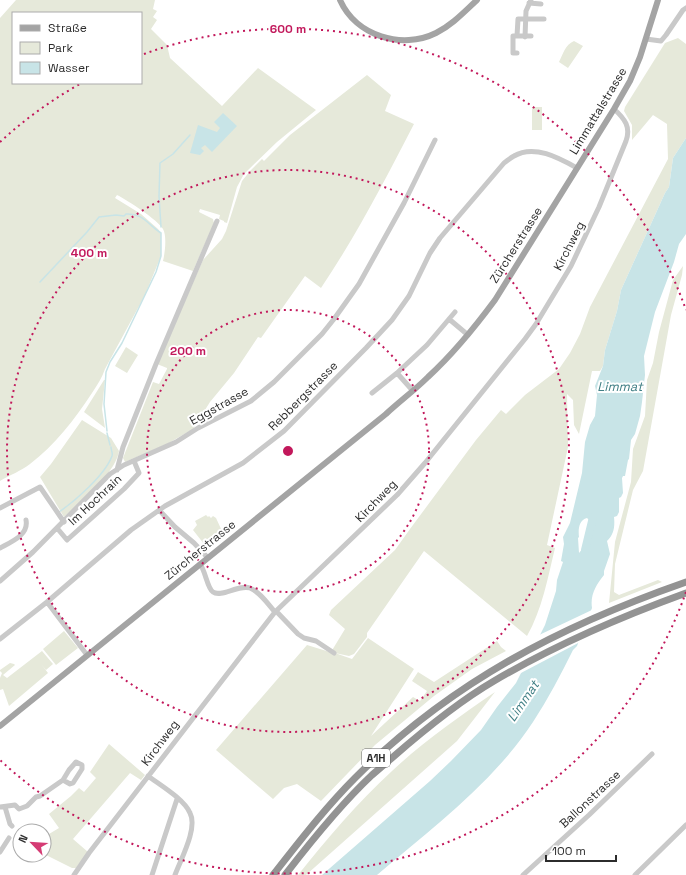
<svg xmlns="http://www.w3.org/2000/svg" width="686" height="875" font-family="'Space Grotesk',sans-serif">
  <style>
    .green { fill: #e6e9da; fill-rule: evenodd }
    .water { fill: #c8e4e7; fill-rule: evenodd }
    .pier { fill: #fff }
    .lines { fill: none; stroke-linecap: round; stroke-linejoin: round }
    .stream { stroke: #c8e4e7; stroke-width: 1.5 }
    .river { stroke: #c8e4e7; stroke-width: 8 }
    .minor { stroke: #c9c9c9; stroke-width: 5 }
    .major { stroke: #a4a4a4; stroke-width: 6 }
    .highway { stroke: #939393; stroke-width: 7 }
    .ring { fill: none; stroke: #c2185b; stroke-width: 2; stroke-dasharray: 2 4 }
    .labels { text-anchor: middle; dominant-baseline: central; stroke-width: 4; stroke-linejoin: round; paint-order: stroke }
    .shield { fill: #fff; stroke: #6b6b6b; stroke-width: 1 }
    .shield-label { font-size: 11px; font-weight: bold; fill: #2c2c2c }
    .street-label { font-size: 12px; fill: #2c2c2c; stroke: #fff }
    .water-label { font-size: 13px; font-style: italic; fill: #428086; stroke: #fff }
    .centre { fill: #c2185b; stroke: #fff; stroke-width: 2 }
    .ring-label { font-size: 12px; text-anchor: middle; font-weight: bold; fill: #c2185b; stroke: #fff; stroke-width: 4; stroke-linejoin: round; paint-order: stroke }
  </style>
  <rect width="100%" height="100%" fill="#fff"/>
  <path class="green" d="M16,0H155L153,9L157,11L153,17L157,20L151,29L167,45L170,58L222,106L258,68L316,110L277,142L244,174L237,187L227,223L224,222V221L219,219L220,215L200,209L199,212L213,219L214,223L193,271L163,261C165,253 167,236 163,229C158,220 127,200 117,195L115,198L141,214L158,229L161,233V256L145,295L105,369C102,378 97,385 92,393C75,419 54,446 30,464C21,471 10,475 0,481V18ZM13,13H141V83H13Z
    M678,38L686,44V138L673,158L669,187L665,193L621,290L617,311L605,350L603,366L600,371H592L579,434L574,425L573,400L567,394L568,447L547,545L555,548C548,577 542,610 527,636L424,551L367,633V637L354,654L349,656L335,653L352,659L368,638L414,669L371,736L413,697L420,701L427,691L412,681L418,672L434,682L497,641L501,647L506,651L472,669L434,696L375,745L321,801L297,784L284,788L273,799L216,750L307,645L333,653L331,652L345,629L329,615L331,610L395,550L410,529L476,440L501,410L506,414L525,395L559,369L570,353L580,334L590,307L668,159L667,124L653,115L632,140V125L624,111L625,107L665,43Z
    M574,41L583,46L568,68L559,62C563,54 565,45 574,41Z
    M367,75L391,95L385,111L414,124C385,180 356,236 321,288L305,276L261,338L258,337L234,373L210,402L193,429L167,444L125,462L123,458L153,382L159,384L167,369V368L157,364L203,260L222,239L226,231L242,181L250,171L262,159L264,161L290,135Z
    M532,107H542V130H532Z
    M683,266L682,275L671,315L643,471L633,490L615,564L614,592L619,595L658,580L662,582L609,603L615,542L631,482L633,449L645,416L647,380L653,363L659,332L673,280Z
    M126,347L138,355L127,373L115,366Z
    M104,380H105L102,409L105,428L84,412Z
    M82,420L111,438L119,451C116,473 80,502 64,517L40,477L51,464Z
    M206,515L208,517L209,516L211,518L213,516L216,518L222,531L204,544L193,530L197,525L195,521Z
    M64,631L78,648L56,665L43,649Z
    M42,651L53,664L46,670L41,664L48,673L9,706L3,689L0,690V678L2,673L0,671V670L10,663L14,664L15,665L3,675L7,678Z
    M495,692L457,741L306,875H298C327,839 357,803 392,771C424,741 460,716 495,692Z
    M109,744L145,775L141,780L130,773L73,839L88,852L76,868H72L44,854V837L59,828L49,814L71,796L79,788L84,792L96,778L90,772Z"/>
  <path class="water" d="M223,113L237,126L212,152L205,145L201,148L204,151L200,155L190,153L198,125L217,132L220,128L214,122Z
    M686,138V234L679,244L674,262L655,312L644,356L645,375L642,402L640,416L635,434L631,440L629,459L628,460L625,476H623L622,478L623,493L621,497L619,498V512L617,516L614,517C615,526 614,535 607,541L610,554L604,571V575C596,585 590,595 592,608L577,646L573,650C561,674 548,699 533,722C493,783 432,828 377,875H322L430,781L451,761L481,730L497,707L516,683L545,625L556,591L557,580L563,562L561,561L564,544L563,537L570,523L582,473L585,442L590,425L595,416L597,395L595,386L603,366L605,350L617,311L621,290L665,193L669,187L673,158ZM587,518L590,521C591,534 588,543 579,553L578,538L579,537C578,529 579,520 587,518Z"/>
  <path class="pier" d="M594,609L580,642L519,674L529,649L537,636Z"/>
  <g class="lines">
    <path class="stream" d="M161,227L159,196L160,163L173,154L190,135
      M40,282L87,232L99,217L116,215L124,216L126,214C144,213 148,225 161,233V256L156,272L122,343L110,362L106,372L104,404L107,431
      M107,433L110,445
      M59,512C75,501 105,475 112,456C113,453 111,450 111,447"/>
    <path class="river" d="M585,550L593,517"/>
    <path class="minor" d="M529,3L541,4
      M517,36L518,19H544
      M525,37L526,11L531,0
      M646,39L661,41L666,35L683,10L686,8
      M517,53H513V36H531
      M449,319L468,335
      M397,373L413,391
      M372,393L397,373L427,345L455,312
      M117,470L123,447L156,364L217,221
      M0,508L40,487L64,522
      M159,510L175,527L194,543L208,558
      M57,528L67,540L124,489L139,473L134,461
      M0,548C11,542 29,535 26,520
      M200,564C206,572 207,588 213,592C221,598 239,584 250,588C260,592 268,604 275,612
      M0,581L33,552L110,474L124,465L176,442L198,428L251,401L274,382L322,334L334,319L359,284L404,203L435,140
      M47,602L87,655
      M276,611L298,634L304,638L316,641L334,653
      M0,639L47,602L131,530L165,506L243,463L284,431L366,348L392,320L409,296L430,253L440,238L504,163C507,161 510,158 514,156C534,144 559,158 577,168
      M148,776C160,785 184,799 190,813C198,828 181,859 175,875
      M0,807L15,805L19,809L27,806L36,797L40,796L63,780L69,770L76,762L82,765V769L73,783L70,784L63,780
      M5,807L10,824L12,826
      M0,852L9,838
      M74,875L89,853L275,612L397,495L425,463L525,339L536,324L571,266L599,207L626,141C631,127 625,119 614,109
      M152,875L177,799
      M523,875L589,815L652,754
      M635,875L686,825"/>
    <path class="major" d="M340,0C356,36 402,50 436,33C452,25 464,12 477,0
      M0,726L386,414C400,401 415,390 428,377C453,354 475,327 495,300L614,109L630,81L640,57L658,0"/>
    <path class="highway" d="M273,875C299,842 325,808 355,778C450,683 560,626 686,582
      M285,875C312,840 340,805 372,775C379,769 386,763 393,757C424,730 458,702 494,681C555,645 620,617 686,593"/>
  </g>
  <g class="ring">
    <circle cx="288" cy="451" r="141"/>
    <circle cx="288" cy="451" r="281"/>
    <path d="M686 592A422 422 0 0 1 0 760M0 142A422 422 0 0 1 80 84M144 54A422 422 0 0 1 686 310"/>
  </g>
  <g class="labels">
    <rect class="shield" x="362" y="749" width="28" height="18" rx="3"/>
    <g class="shield-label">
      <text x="376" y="758">A1H</text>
    </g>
    <g class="street-label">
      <text transform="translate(598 111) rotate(-59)">Limmattalstrasse</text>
      <text transform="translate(516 245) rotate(-58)">Zürcherstrasse</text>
      <text transform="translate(569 246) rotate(-63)">Kirchweg</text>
      <text transform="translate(303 396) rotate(-45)">Rebbergstrasse</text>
      <text transform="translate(219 406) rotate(-29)">Eggstrasse</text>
      <text transform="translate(95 500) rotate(-43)">Im Hochrain</text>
      <text transform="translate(376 501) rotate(-46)">Kirchweg</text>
      <text transform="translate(200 550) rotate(-39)">Zürcherstrasse</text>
      <text transform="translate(160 743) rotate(-53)">Kirchweg</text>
      <text transform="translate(590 799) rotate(-43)">Ballonstrasse</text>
    </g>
    <g class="water-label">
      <text x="620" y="386">Limmat</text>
      <text transform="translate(523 701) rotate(-56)">Limmat</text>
    </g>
  </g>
  <circle cx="288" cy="451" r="6" class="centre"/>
  <g class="ring-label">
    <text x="288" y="33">600 m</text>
    <text x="89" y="257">400 m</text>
    <text x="188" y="355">200 m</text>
  </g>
  <rect x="12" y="12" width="130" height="72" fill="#ffffff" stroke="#ababab"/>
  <rect x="20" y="25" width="20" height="6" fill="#a4a4a4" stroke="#ababab"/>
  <text x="48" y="32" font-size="12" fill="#2c2c2c">Straße</text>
  <rect x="20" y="42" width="20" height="12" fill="#e6e9da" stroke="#ababab"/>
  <text x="48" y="52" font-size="12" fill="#2c2c2c">Park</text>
  <rect x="20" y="62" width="20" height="12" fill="#c8e4e7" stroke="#ababab"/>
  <text x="48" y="72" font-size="12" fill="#2c2c2c">Wasser</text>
  <g transform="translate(32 843) rotate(295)"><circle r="19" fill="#ffffff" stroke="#ababab"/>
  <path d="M0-3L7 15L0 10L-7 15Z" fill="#d53c74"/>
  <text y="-6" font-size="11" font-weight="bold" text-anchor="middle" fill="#2c2c2c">N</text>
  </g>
  <path d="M546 855v6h70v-6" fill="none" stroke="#2c2c2c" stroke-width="2"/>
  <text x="552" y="855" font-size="12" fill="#2c2c2c" stroke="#ffffff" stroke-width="3" paint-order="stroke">100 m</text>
</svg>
